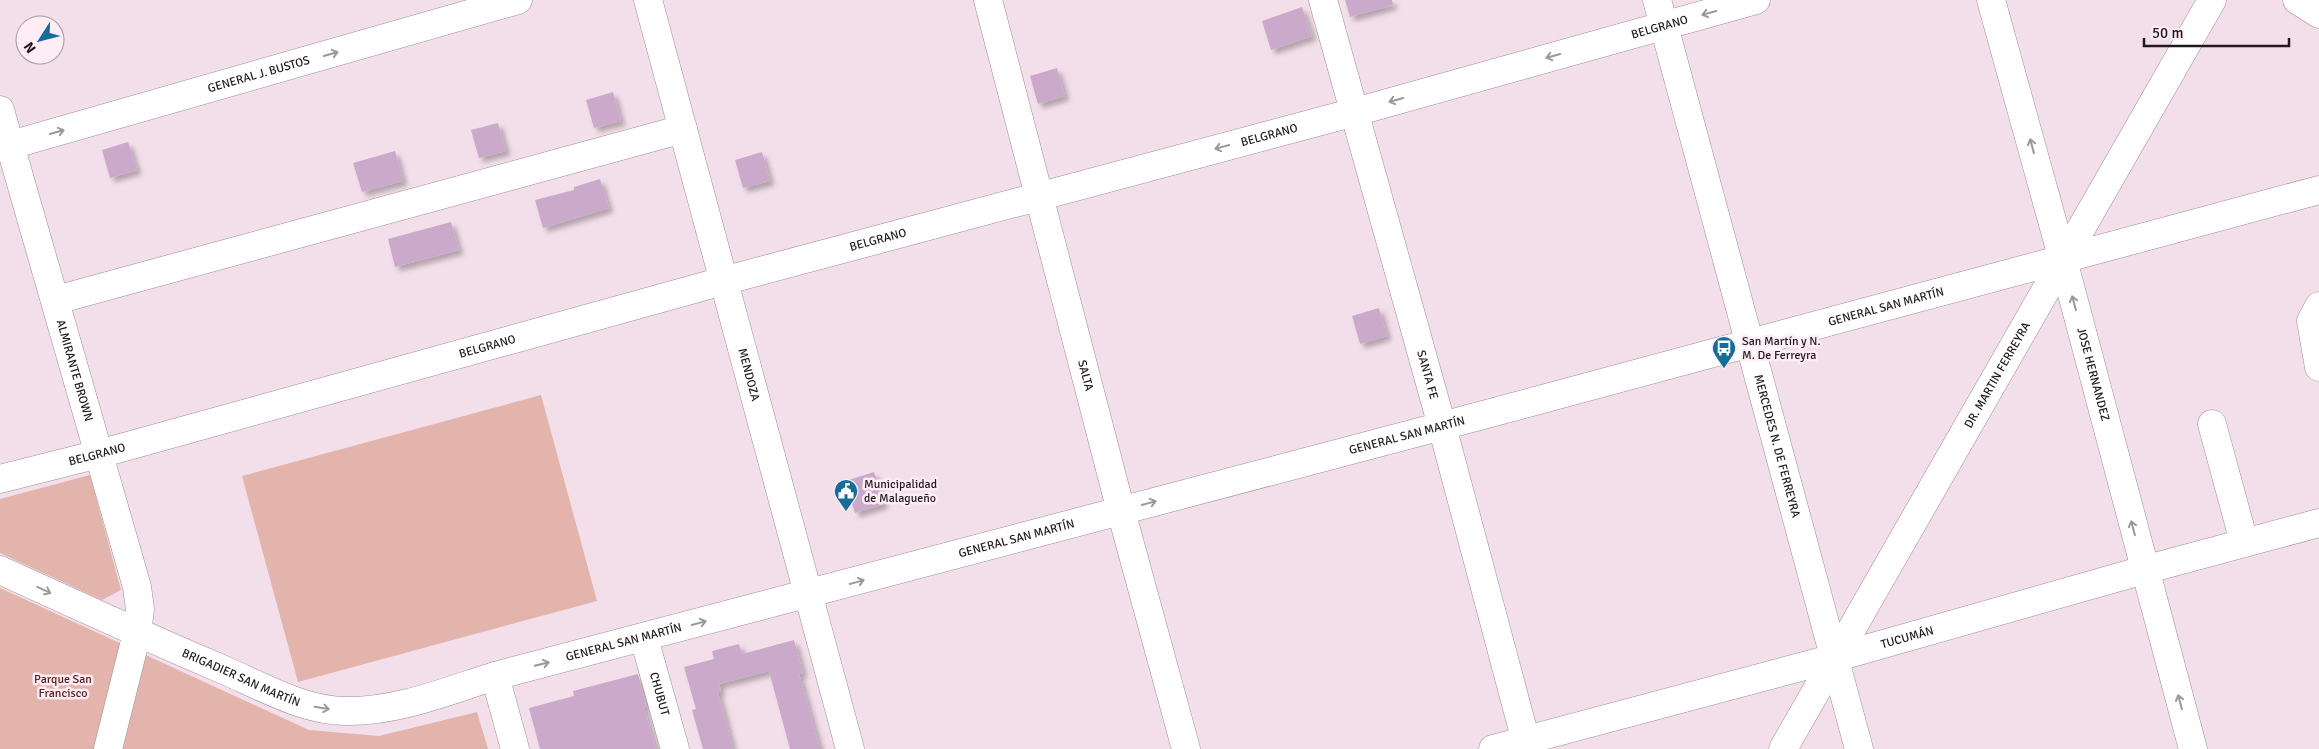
<svg xmlns="http://www.w3.org/2000/svg" width="2319" height="749" font-family="Signika,sans-serif">
  <style>
    .green { fill: #e3b4ac }
    .building { fill: #caa9ca; filter: url(#shadow) }
    .lines { fill: none; stroke-linecap: round; stroke-linejoin: round }
    .minor-casing { stroke: #9e8c95; stroke-width: 29 }
    .major-casing { stroke: #9e8c95; stroke-width: 29 }
    .minor { stroke: #fff; stroke-width: 28 }
    .major { stroke: #fff; stroke-width: 28 }
    .oneway { stroke: #9b9899 }
    .labels { text-anchor: middle; dominant-baseline: central; stroke-width: 5; stroke-linejoin: round; paint-order: stroke }
    .street-label { font-size: 12px; fill: #211a1d; stroke: #feedf5 }
    .poi-label { font-size: 12px; fill: #211a1d; stroke: #feedf5; text-anchor: start }
    .park-label { font-size: 12px; fill: #581d15; stroke: #feedf5 }
  </style>
  <defs>
    <filter id="shadow"><feDropShadow dx="4.5" dy="4.5" stdDeviation="2.5" flood-color="#0004"/></filter>
  </defs>
  <rect width="100%" height="100%" fill="#f3dfe9"/>
  <path class="green" d="M541,395L597,601L298,682L242,476Z
    M90,475L121,590L102,600L0,553V499Z
    M0,588L309,730L379,736L477,712L488,749H0Z"/>
  <path class="building" d="M1345,0H1392L1393,5L1350,17Z
    M1302,7L1312,36L1271,50L1262,21Z
    M1057,68L1065,96L1038,104L1030,76Z
    M613,92L621,121L594,128L586,100Z
    M498,123L506,151L479,158L471,130Z
    M128,142L137,170L110,178L102,150Z
    M395,151L403,181L362,192L353,163Z
    M762,152L770,181L743,188L735,160Z
    M600,179L609,208L543,228L535,200L574,190V187Z
    M451,222L459,250L395,267L388,239Z
    M1379,308L1387,336L1360,344L1352,316Z
    M874,472L884,504L855,513L845,481Z
    M794,640L803,673L799,674L820,749H790L769,671L719,684L721,691L718,692L733,749H703L692,710L696,709L684,667L714,659L712,651L739,644L742,654Z
    M638,674L646,706L644,707L656,749H540L529,708L574,696L573,691Z"/>
  <g class="lines">
    <g class="minor-casing">
      <g id="minor">
        <path id="s1" d="M648,0L850,749"/>
        <path id="s2" d="M988,0L1121,511L1186,749"/>
        <path id="s3" d="M1323,0L1442,426L1528,749"/>
        <path id="s4" d="M1657,0L1859,749"/>
        <path id="s5" d="M1991,0L2063,260L2193,749"/>
        <path id="s6" d="M0,110L137,587L140,609L137,633L108,749"/>
        <path id="s7" d="M0,148L518,0"/>
        <path d="M56,300L683,129"/>
        <path d="M2319,306L2311,321L2319,367"/>
        <path d="M2212,424L2244,542"/>
        <path id="s8" d="M644,638L675,749"/>
        <path d="M495,676L515,749"/>
        <path id="s9" d="M1493,749L1834,658L2144,570L2319,523"/>
        <path id="s10" d="M1783,749L2212,0"/>
      </g>
    </g>
    <g class="major-casing">
      <g id="major">
        <path d="M2297,0L2319,14"/>
        <path id="s11" d="M0,479L99,454L723,281L1355,112L1756,0"/>
        <path id="s12" d="M0,570C74,604 149,638 224,670C263,687 306,712 349,711C399,711 447,691 495,676L1442,426L2319,190"/>
      </g>
    </g>
    <use href="#minor" class="minor"/>
    <use href="#major" class="major"/>
  </g>
  <defs><path id="oneway-shaft" d="M-6 0H5M1.5-3L5.5 0L1.5 3" fill="none" stroke-width="1.6" stroke-linecap="round" stroke-linejoin="round" transform="scale(1.25)"/></defs>
  <g class="oneway">
    <use href="#oneway-shaft" transform="translate(1709 13) rotate(165)"/>
    <use href="#oneway-shaft" transform="translate(331 54) rotate(-16)"/>
    <use href="#oneway-shaft" transform="translate(1553 56) rotate(164)"/>
    <use href="#oneway-shaft" transform="translate(1396 100) rotate(164)"/>
    <use href="#oneway-shaft" transform="translate(57 132) rotate(-16)"/>
    <use href="#oneway-shaft" transform="translate(2032 146) rotate(-105)"/>
    <use href="#oneway-shaft" transform="translate(1222 147) rotate(165)"/>
    <use href="#oneway-shaft" transform="translate(2074 303) rotate(-105)"/>
    <use href="#oneway-shaft" transform="translate(1149 503) rotate(-15)"/>
    <use href="#oneway-shaft" transform="translate(2133 528) rotate(-105)"/>
    <use href="#oneway-shaft" transform="translate(857 582) rotate(-15)"/>
    <use href="#oneway-shaft" transform="translate(44 590) rotate(25)"/>
    <use href="#oneway-shaft" transform="translate(699 623) rotate(-15)"/>
    <use href="#oneway-shaft" transform="translate(542 664) rotate(-14)"/>
    <use href="#oneway-shaft" transform="translate(2180 702) rotate(-105)"/>
    <use href="#oneway-shaft" transform="translate(322 708) rotate(10)"/>
  </g>
  <defs>
    <g id="bus-pin" transform="scale(1.25)"><path d="M0 17L-7.5 6A9.5 9.5 0 1 1 7.5 6Z" fill="#146e9d" stroke="#feedf5"/><path d="M-5-6H5V4H4V6H2V4H-2V6H-4V4H-5ZM-3.5-4V0h7V-4ZM-3.5 1.2v1.5H-2V1.2ZM2 1.2v1.5H3.5V1.2Z" fill="#fff"/></g>
    <g id="civic-pin" transform="scale(1.25)"><path d="M0 17L-7.5 6A9.5 9.5 0 1 1 7.5 6Z" fill="#146e9d" stroke="#feedf5"/><path d="M-.6-6.5H3V-4.5H.6V-3L4-1V1h2V6H-6V1h2V-1L-.6-3ZM-1.2 2.5V6h2.4V2.5Z" fill="#fff"/></g>
  </defs>
  <g fill-rule="evenodd">
    <use href="#bus-pin" x="1724" y="348"/>
    <use href="#civic-pin" x="846" y="491"/>
  </g>
  <g class="labels">
    <g class="street-label">
      <text stroke="none"><textPath href="#s11" startOffset="1720">BELGRANO</textPath></text>
      <text stroke="none"><textPath href="#s7" startOffset="269">GENERAL J. BUSTOS</textPath></text>
      <text stroke="none"><textPath href="#s11" startOffset="1315">BELGRANO</textPath></text>
      <text stroke="none"><textPath href="#s11" startOffset="910">BELGRANO</textPath></text>
      <text stroke="none"><textPath href="#s12" startOffset="1968">GENERAL SAN MARTÍN</textPath></text>
      <text stroke="none"><textPath href="#s11" startOffset="505">BELGRANO</textPath></text>
      <text stroke="none"><textPath href="#s6" startOffset="271">ALMIRANTE BROWN</textPath></text>
      <text stroke="none"><textPath href="#s3" startOffset="389">SANTA FE</textPath></text>
      <text stroke="none"><textPath href="#s10" startOffset="431">DR. MARTIN FERREYRA</textPath></text>
      <text stroke="none"><textPath href="#s5" startOffset="388">JOSE HERNANDEZ</textPath></text>
      <text stroke="none"><textPath href="#s1" startOffset="388">MENDOZA</textPath></text>
      <text stroke="none"><textPath href="#s2" startOffset="388">SALTA</textPath></text>
      <text stroke="none"><textPath href="#s12" startOffset="1472">GENERAL SAN MARTÍN</textPath></text>
      <text stroke="none"><textPath href="#s4" startOffset="462">MERCEDES N. DE FERREYRA</textPath></text>
      <text stroke="none"><textPath href="#s11" startOffset="100">BELGRANO</textPath></text>
      <text stroke="none"><textPath href="#s12" startOffset="1068">GENERAL SAN MARTÍN</textPath></text>
      <text stroke="none"><textPath href="#s9" startOffset="429">TUCUMÁN</textPath></text>
      <text stroke="none"><textPath href="#s12" startOffset="662">GENERAL SAN MARTÍN</textPath></text>
      <text stroke="none"><textPath href="#s12" startOffset="264">BRIGADIER SAN MARTÍN</textPath></text>
      <text stroke="none"><textPath href="#s8" startOffset="58">CHUBUT</textPath></text>
    </g>
    <g class="poi-label">
      <text x="1742" y="341">San Martín y N.<tspan x="1742" dy="14">M. De Ferreyra</tspan></text>
      <text x="864" y="484">Municipalidad<tspan x="864" dy="14">de Malagueño</tspan></text>
    </g>
    <g class="park-label">
      <text x="63" y="679">Parque San<tspan x="63" dy="14">Francisco</tspan></text>
    </g>
  </g>
  <g transform="translate(40 40) rotate(234)"><circle r="24" fill="#feedf5" stroke="#a6999f"/>
  <path d="M0-4L9 19L0 12L-9 19Z" fill="#146e9d"/>
  <text y="-8" font-size="14" font-weight="bold" text-anchor="middle" fill="#211a1d">N</text>
  </g>
  <path d="M2144 38v8h145v-8" fill="none" stroke="#211a1d" stroke-width="2.5"/>
  <text x="2152" y="38" font-size="15" fill="#211a1d" stroke="#feedf5" stroke-width="4" paint-order="stroke">50 m</text>
</svg>
